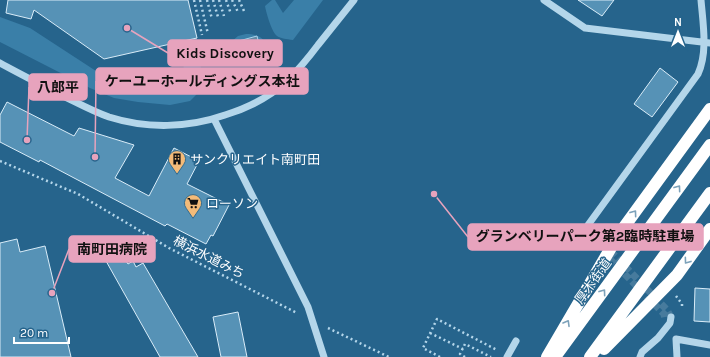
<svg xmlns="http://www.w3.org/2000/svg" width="710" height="357" font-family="Karla,'Noto Sans JP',sans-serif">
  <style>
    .green { fill: #3a7fa8 }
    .water { fill: #618aa4; stroke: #a9d3eb }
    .building { fill: #5692b6; stroke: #d9ecf8 }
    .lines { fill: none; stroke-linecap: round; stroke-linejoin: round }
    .minor-tunnel { stroke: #477b9d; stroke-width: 7; stroke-dasharray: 7 3.5; stroke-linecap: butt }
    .path { stroke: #b4d6ea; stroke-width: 2.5; stroke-dasharray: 2 3; stroke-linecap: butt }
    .minor { stroke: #b4d6ea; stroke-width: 7 }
    .highway { stroke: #fff; stroke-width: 12 }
    .oneway { stroke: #7da2ba }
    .labels { text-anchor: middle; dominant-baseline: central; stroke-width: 3; stroke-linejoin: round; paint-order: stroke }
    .poi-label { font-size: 13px; fill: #fff; stroke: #26648c; text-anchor: start }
    .street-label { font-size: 13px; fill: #fff; stroke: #26648c }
    .leader { fill: none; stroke: #e7a3bd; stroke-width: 1.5 }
    .callout-dot { fill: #e7a3bd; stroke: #26648c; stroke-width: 1.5 }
    .callout { fill: #e7a3bd; stroke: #e7a3bd; stroke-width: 1.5 }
    .callout-label { font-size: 14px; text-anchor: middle; font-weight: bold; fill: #111 }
  </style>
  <rect width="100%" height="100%" fill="#26648c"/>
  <path class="green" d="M272,0H275L283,13L294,0H323L293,40C287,39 279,39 275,34C271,29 266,12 265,6Z
    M0,17L30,28L96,71L183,78L185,41L197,38L202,77L201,87L196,95L190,101L170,105L138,102L114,98L90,88L0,42Z
    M246,34C258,34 267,38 266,51C256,62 246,61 233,55L231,48V42L238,36Z"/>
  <path class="water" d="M257,36L258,40L252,42L254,49L247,51L248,56L241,58L239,49H237L235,42Z"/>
  <path class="building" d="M8,0H188L197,38L104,59L34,10L31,19L6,13Z
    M578,0H614L602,16Z
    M660,68L678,82L652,117L634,104Z
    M7,102L74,136L79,128L134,145L115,178L149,196L174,148L199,161L187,184L229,205L213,236L211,235L206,244L167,224L165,226L40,160L39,162L0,142V115Z
    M17,239L20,252L45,246L71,357H0V243Z
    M121,253L128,264L133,261L136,267L143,263L198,357H160L106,261Z
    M695,288L710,289V322L694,321Z
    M238,312L247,357H221L213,317Z"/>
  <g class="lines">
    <path class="minor-tunnel" d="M588,225V231L592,241L664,314L665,320
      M592,226L596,236L667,310L671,317"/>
    <path class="path" d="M194,0L202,35
      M200,0L208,34
      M207,0L212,19
      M213,0L218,17
      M219,0L224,16
      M226,0L231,14
      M232,0L238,12
      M239,0L244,11
      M0,161L78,194L169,248L297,313
      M676,296L682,304V309
      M328,328L389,357
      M430,333L463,349
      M440,357L423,348L437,319L497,350
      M465,357L460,354L465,344L491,357"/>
    <path class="minor" d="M544,0L585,28L710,43
      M0,63C20,74 40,84 59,94C76,102 92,111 109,117C147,129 188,128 225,115C248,108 271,96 288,80C299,69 309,57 318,45C330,30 342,15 354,0
      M214,119L308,307L324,357
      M588,225L698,74C708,52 703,24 701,0
      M507,357L516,341
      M640,357L642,352L658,338L670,323L671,317
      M677,357L676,339L710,345"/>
    <path class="highway" d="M604,349L677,275L710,229
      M547,357L619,234L710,109
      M555,357L710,145
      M590,357L710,193"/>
  </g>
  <defs><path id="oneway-chevron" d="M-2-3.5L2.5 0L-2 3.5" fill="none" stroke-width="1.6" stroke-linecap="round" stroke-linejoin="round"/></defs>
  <g class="oneway">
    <use href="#oneway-chevron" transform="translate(678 188) rotate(-54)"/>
    <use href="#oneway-chevron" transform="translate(634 213) rotate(-54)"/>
    <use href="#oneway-chevron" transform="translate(687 261) rotate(126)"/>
    <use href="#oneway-chevron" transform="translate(603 292) rotate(-54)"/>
    <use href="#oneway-chevron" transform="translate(567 323) rotate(-60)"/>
  </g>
  <defs>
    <g id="building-pin" transform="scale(0.9)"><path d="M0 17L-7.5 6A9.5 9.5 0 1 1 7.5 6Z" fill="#f3bb79" stroke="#26648c"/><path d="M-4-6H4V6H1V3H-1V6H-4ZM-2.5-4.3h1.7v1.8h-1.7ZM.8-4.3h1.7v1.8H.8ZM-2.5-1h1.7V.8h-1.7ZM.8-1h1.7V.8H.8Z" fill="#111"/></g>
    <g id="supermarket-pin" transform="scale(0.9)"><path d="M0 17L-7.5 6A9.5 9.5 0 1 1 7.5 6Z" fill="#f3bb79" stroke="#26648c"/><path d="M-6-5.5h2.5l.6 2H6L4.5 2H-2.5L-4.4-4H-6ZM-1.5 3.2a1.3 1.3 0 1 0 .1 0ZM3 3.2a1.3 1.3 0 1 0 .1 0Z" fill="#111"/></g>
  </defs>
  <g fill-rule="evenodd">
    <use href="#building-pin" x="177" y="159"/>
    <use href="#supermarket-pin" x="193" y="203"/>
  </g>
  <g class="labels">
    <g class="poi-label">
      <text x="190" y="159">サンクリエイト南町田</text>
      <text x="206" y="203">ローソン</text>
    </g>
    <g class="street-label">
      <text transform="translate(209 257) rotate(27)">横浜水道みち</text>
      <text transform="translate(593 281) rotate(-54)">厚木街道</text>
    </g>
  </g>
  <path class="leader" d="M127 28L168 53M95 157L96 81M27 140L29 87M434 194L468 237M52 293L69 249"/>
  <g class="callout-dot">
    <circle cx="127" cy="28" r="4"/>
    <circle cx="95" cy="157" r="4"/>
    <circle cx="27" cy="140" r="4"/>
    <circle cx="434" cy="194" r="4"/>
    <circle cx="52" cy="293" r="4"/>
  </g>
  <g class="callout">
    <rect x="168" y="40" width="114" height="26" rx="4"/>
    <rect x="96" y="68" width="212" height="26" rx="4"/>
    <rect x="29" y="74" width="58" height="26" rx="4"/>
    <rect x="468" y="224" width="235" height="26" rx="4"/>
    <rect x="69" y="236" width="86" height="26" rx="4"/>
  </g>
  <g class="callout-label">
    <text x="225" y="58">Kids Discovery</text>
    <text x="202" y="86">ケーユーホールディングス本社</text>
    <text x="58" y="92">八郎平</text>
    <text x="585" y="241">グランベリーパーク第2臨時駐車場</text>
    <text x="112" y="254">南町田病院</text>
  </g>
  <g transform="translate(678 32)" stroke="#26648c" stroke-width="3" paint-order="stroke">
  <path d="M0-3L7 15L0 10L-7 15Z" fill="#ffffff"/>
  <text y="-6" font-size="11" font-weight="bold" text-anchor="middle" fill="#ffffff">N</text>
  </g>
  <path d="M14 337v6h55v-6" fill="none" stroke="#ffffff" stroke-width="2"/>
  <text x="20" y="337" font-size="12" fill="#ffffff" stroke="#26648c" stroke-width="3" paint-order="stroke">20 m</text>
</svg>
